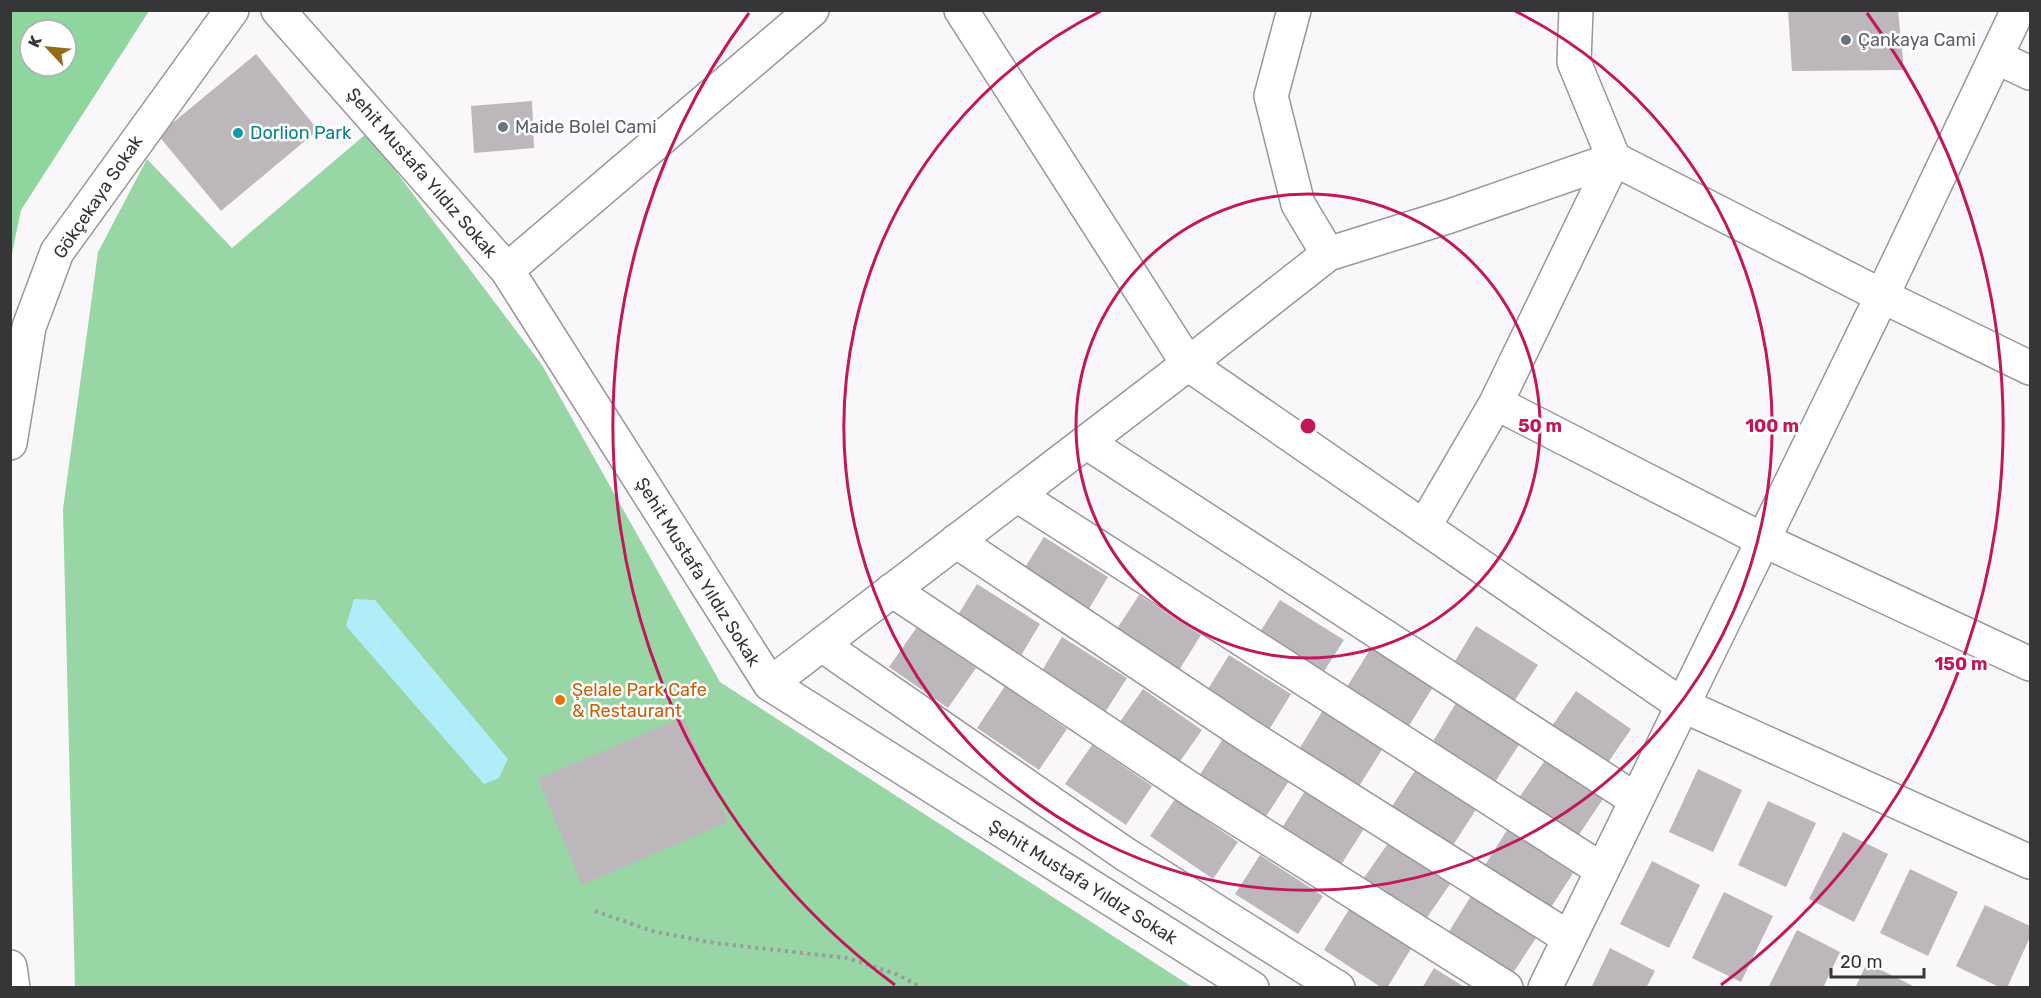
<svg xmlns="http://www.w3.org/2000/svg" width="2041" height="998" font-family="Rubik,sans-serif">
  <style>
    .green { fill: #98d6a5 }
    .forest { fill: #8ed69e; fill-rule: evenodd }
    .water { fill: #afedf8 }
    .building { fill: #bcb7ba }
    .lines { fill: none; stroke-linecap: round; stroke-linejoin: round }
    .minor-casing { stroke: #9a979b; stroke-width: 36 }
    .path { stroke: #9c9a9d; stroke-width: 4; stroke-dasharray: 3 4.5; stroke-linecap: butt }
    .minor { stroke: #fff; stroke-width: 33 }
    .ring { fill: none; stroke: #c2185b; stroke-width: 3 }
    .worship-dot { fill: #6b7280; stroke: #fff; stroke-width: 2 }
    .culture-dot { fill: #0f9aa8; stroke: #fff; stroke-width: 2 }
    .food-dot { fill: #e8710a; stroke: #fff; stroke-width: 2 }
    .labels { text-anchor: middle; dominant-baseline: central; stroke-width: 5; stroke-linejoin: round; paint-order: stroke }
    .worship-label { font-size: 18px; fill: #5b616d; stroke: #fff; text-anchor: start }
    .culture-label { font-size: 18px; fill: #0d838f; stroke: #fff; text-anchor: start }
    .street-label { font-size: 18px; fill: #363537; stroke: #fff }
    .food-label { font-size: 18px; fill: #c56008; stroke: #fff; text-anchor: start }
    .centre { fill: #c2185b; stroke: #fff; stroke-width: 3 }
    .ring-label { font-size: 18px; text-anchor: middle; font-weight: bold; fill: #c2185b; stroke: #fff; stroke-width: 5; stroke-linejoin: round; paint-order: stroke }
  </style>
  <rect width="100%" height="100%" fill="#faf7fb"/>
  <path class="green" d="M367,133L542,365L720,682L1192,987L75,988L63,509L98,252L147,159L232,248Z"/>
  <path class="forest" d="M11,10L149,11L21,210L11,258ZM30,30H66V66H30Z"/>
  <path class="water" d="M354,599L375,600L508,759L499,778L484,784L346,626Z"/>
  <path class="building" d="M1788,10H1898L1904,70L1792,71Z
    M256,54L318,130L221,211L158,135Z
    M532,101L534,148L474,153L471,106Z
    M1044,537L1108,577L1084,617L1019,577Z
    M977,584L1040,624L1017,662L953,623Z
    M1139,595L1201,635L1176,675L1113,635Z
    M1280,600L1344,640L1321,676L1257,637Z
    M1476,626L1538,665L1513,703L1452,666Z
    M917,627L976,668L948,708L889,667Z
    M1062,637L1127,678L1104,714L1040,674Z
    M1371,648L1433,687L1407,729L1345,690Z
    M1229,655L1291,694L1267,733L1205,694Z
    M1005,686L1067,729L1039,770L977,728Z
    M1143,689L1202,730L1176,767L1117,726Z
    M1576,691L1631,729L1607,764L1552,726Z
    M1456,703L1520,743L1495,782L1432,743Z
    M1323,710L1383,748L1358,788L1298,751Z
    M683,717L728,822L582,885L538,779Z
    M1223,739L1289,781L1263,821L1197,779Z
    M1092,745L1152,786L1126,825L1065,784Z
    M1546,759L1603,799L1576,839L1518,799Z
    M1416,769L1477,808L1450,850L1389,811Z
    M1698,769L1742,790L1713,852L1669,832Z
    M1305,791L1365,827L1339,868L1280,831Z
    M1175,799L1238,842L1213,879L1150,836Z
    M1768,801L1816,823L1786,887L1738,865Z
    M1507,830L1573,873L1548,912L1482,870Z
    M1843,832L1888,854L1854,922L1809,899Z
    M1389,842L1450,884L1422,925L1361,882Z
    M1260,855L1323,896L1298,934L1235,894Z
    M1652,861L1700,885L1669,948L1620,924Z
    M1910,869L1958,892L1928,956L1880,933Z
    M1724,892L1773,916L1741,982L1692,958Z
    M1473,893L1538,935L1509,979L1445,938Z
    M1985,905L2030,926V937L2007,988H2001L1956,966Z
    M1350,908L1412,947L1387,988H1382L1324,950Z
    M1797,930L1840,952L1823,988H1768Z
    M1610,948L1655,971L1646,988H1591Z
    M1867,963L1917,988H1855Z
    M1434,968L1466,988H1422Z"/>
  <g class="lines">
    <g class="minor-casing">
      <path id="minor" d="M278,10L507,270L770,684L1252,988
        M1294,10L1271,96L1298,204L1328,254
        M1576,10L1574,62L1614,159L1882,296L2030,368
        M1996,57L2030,73
        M1614,159L1450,216L1328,254L1188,364L1682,705L2030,862
        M507,270L812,10
        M1496,403L1763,540L2030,664
        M1086,442L1636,800
        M10,443L29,327L57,252L232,10
        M1017,495L1602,870
        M1424,527L1496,403L1614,159
        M956,541L1247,735L1569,938
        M892,590L1192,790L1506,988
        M822,645L1125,854L1338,988
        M770,684L1188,364L961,10
        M10,967L13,988
        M1545,988L1882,296L2018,10"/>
    </g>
    <path class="path" d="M595,911L652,931L714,943L847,958L896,974L923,988"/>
    <use href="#minor" class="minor"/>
  </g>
  <g class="ring">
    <circle cx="1308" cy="426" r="232"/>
    <path d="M1515 11A464 464 0 1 1 1101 11"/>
    <path d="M895 985A695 695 0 0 1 749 13M1867 13A695 695 0 0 1 1721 985"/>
  </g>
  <g class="worship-dot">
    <circle cx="1846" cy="40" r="6"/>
    <circle cx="503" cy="127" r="6"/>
  </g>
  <circle class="culture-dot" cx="238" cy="133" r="6"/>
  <circle class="food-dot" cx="560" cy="700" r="6"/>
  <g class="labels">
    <g class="worship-label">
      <text x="1858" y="40">Çankaya Cami</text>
      <text x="515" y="127">Maide Bolel Cami</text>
    </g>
    <g class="culture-label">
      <text x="250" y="133">Dorlion Park</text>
    </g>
    <g class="street-label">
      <text transform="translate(422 173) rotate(49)">Şehit Mustafa Yıldız Sokak</text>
      <text transform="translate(98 197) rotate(-56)">Gökçekaya Sokak</text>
      <text transform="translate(698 572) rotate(58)">Şehit Mustafa Yıldız Sokak</text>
      <text transform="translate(1083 882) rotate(32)">Şehit Mustafa Yıldız Sokak</text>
    </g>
    <g class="food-label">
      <text x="572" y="690">Şelale Park Cafe<tspan x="572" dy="21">&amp; Restaurant</tspan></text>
    </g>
  </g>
  <circle cx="1308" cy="426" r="9" class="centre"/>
  <g class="ring-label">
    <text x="1540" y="432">50 m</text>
    <text x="1772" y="432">100 m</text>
    <text x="1961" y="670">150 m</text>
  </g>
  <rect width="2041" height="998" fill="none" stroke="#363537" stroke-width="24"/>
  <g transform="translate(48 48) rotate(296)"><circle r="28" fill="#ffffff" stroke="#afaeaf" stroke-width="1.5"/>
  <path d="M0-4.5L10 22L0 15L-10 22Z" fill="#956d17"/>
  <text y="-9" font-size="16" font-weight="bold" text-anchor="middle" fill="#363537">K</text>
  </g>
  <path d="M1831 968v9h93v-9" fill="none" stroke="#363537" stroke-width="3"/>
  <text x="1840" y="968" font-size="18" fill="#363537" stroke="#ffffff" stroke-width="4.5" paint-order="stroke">20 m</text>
</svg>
